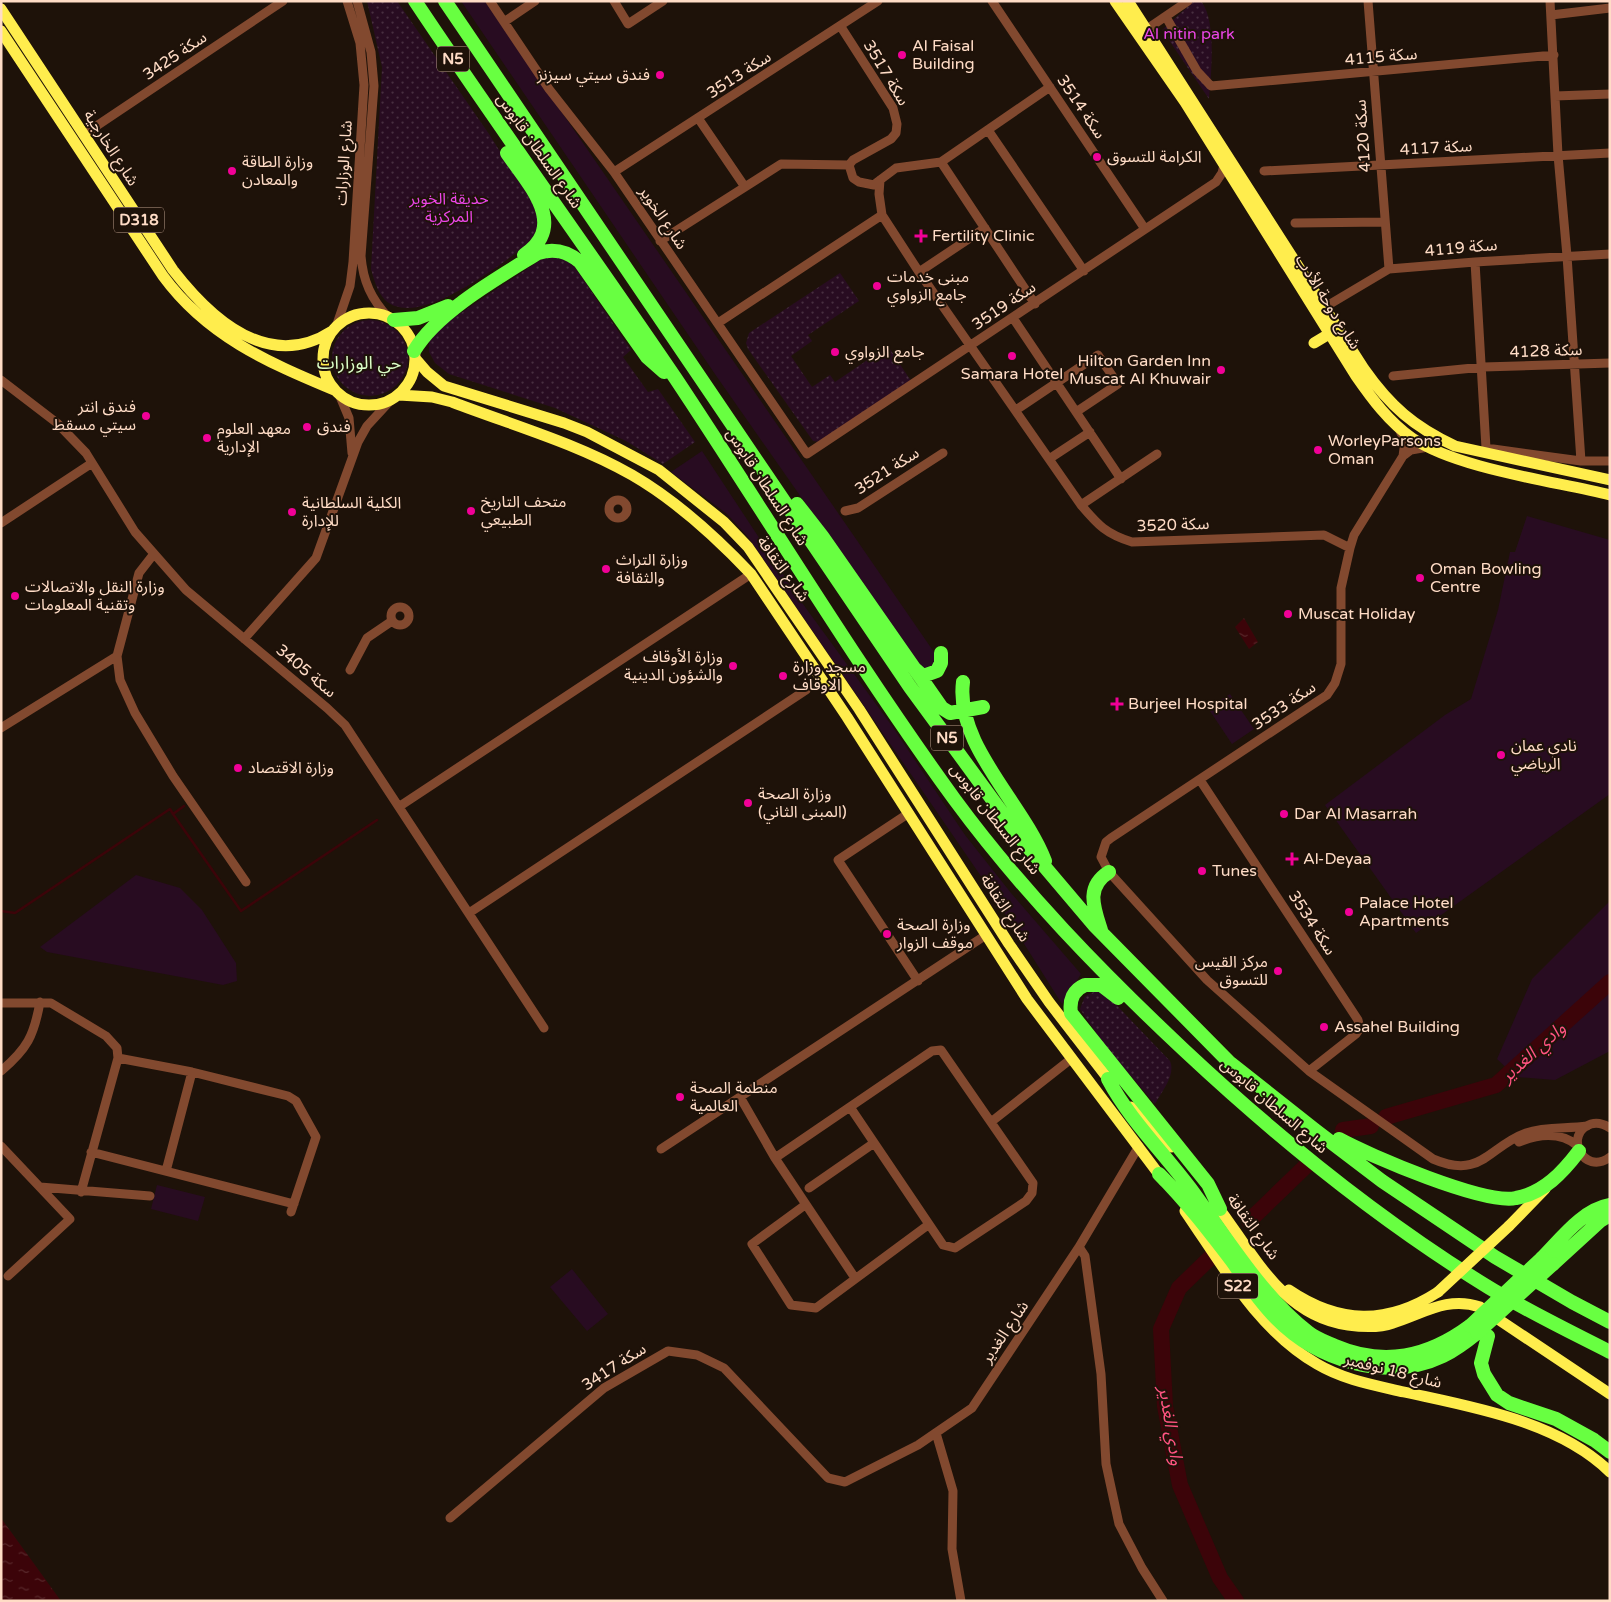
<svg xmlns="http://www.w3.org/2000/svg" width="1611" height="1602" font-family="'Varela Round','Noto Sans Arabic',sans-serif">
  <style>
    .green { fill: #280c21 }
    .park { fill: url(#park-dots) }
    .water { fill: url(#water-ripples) }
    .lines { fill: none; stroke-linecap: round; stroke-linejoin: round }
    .stream { stroke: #3c0409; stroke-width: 2.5 }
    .river { stroke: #3c0409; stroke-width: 16 }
    .minor { stroke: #82492f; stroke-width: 9 }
    .major { stroke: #ffed4d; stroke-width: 11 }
    .highway { stroke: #68ff41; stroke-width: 14 }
    .major-bridge { stroke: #ffed4d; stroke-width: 11 }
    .highway-bridge { stroke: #68ff41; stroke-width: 14 }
    .poi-dot { fill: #f10097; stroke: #1e1209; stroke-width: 2 }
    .labels { text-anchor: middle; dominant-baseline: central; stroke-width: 4; stroke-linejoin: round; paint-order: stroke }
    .shield { fill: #1e1209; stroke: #bc9f8d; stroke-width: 1 }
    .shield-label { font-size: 15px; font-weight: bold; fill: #ffdcc6 }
    .park-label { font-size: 16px; fill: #eb46e7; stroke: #1e1209 }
    .poi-label { font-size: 16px; fill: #ffdcc6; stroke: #1e1209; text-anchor: start }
    .street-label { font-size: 16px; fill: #ffdcc6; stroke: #1e1209 }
    .neighbourhood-label { font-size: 18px; fill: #dcffc8; stroke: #1e1209 }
    .water-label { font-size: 18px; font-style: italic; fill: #ff5481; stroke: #1e1209 }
  </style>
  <defs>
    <pattern id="park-dots" width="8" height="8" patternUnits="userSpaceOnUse" patternTransform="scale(1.25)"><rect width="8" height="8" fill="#280c21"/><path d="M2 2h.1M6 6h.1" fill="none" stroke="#482f40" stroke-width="1.8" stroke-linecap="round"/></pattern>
    <pattern id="water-ripples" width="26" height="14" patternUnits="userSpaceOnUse" patternTransform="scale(1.25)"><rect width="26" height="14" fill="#3c0409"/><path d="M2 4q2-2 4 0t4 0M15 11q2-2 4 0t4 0" fill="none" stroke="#59282b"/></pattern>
  </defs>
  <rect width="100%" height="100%" fill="#1e1209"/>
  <path class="green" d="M461,1H485L936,655V665L928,669L920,667L717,377Z
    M702,451L800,600L892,726L965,835L1011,893L1081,974L1062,1004L987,885L748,537L727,514L671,472Z
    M1527,516L1610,540V794L1416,933L1325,805L1445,715L1471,699L1498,610L1510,552H1515Z
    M1230,694L1254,729L1232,744L1208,708Z
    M136,875L180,888L202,910L236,963L237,981L223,985L47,952L40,947Z
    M1610,901V1051L1555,1080L1516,1077L1497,1059L1532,979Z
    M157,1185L205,1197L198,1221L151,1209Z
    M572,1269L608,1314L587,1331L550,1287Z"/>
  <path class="park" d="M367,1H397L489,134L539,213L540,229L531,242C503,262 418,331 385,300C377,291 374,280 371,269L382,67Z
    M1201,1C1217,21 1211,74 1209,99L1162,30L1193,2Z
    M563,256L574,266L631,350L623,357L648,392L658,389L695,442L663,464L626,441L555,408L449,374L435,363L429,352V339L434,331L545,257Z
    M840,273L859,301L808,335L812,341L791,356L812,387L830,375L835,382L888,346L911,381L819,442L813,441L748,349L746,343L749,333Z
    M332 358a38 38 0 1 1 76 0a38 38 0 1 1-76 0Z
    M1096,991L1104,992L1170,1061C1176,1075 1162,1091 1155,1104L1105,1046L1080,1009L1085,996Z"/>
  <path class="water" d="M1244,618L1258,642L1249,649L1235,627Z
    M1,1518L61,1601H1Z"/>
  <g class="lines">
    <path class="stream" d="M173,814L241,911L377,820
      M1,911L15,913L170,809L173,814L184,806"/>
    <path class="river" d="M1386,1117L1496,1085L1610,982
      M1343,1130L1371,1126
      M1249,1221L1309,1163
      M1212,1256L1179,1288L1161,1329L1165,1406L1180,1485L1220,1578L1236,1601"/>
    <path class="minor" d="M357,1L371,52L374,86L361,256C363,281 371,299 389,318
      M490,1L549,89L614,172L807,454L1216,182L1222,173L1224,165
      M614,1L628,24L663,1
      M992,1L1145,229
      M1368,1L1389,269
      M1550,1L1558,155L1567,256L1581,461
      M1551,15L1610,8
      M1166,17L1197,71L1211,86L1554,55
      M504,22L535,1
      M841,27L893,108L897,124L896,133L891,139L853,160L849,165L853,178L859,182L874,185
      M1147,29L1188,1
      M1555,96L1610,94
      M698,118L745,187
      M988,130L1084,271
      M83,135L283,1
      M941,162L1035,304
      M1264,171L1610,153
      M614,172L878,1
      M880,180L879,194L882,215L919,272L1081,505C1098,525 1106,534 1132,542L1324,535L1350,548
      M876,183L896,168L941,162L1050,87
      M1295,223L1385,222
      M660,241L781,164L849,165
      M1475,262L1486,448L1581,461H1610
      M919,272L985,228
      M1325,307L1389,269L1475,262L1610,254
      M1013,318L1121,479
      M718,323L882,215
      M336,327L350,286L353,262L364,85L360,43L347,1
      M1393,376L1483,367L1610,363
      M1,380L57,423L86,453L135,532L186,590L327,708L345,725L544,1028
      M339,394L349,418L352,453
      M1016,410L1098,355L1118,384L1076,412
      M1400,431L1405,441L1403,456
      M1428,447L1411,450L1403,456L1354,535L1350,548L1341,588V664L1335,683L1327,695L1111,838L1106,842L1101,857L1109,872L1207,980L1309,1071L1433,1159C1482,1180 1489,1146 1526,1133C1546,1126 1567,1129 1587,1126
      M1049,459L1090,432
      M609 509a9 9 0 1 1 18 0a9 9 0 1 1-18 0Z
      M1081,505L1157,454
      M845,511L858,508L943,453
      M1,523L92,463
      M391 616a9 9 0 1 1 18 0a9 9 0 1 1-18 0Z
      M244,639L316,558L358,442L367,426L391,400
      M117,656L120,680L135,713L173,776L246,882
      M350,670L367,638L392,621
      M1,728L117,656L139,573L153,555
      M1200,780L1358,1020L1360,1028L1356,1034L1309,1071
      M400,806L751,574
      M909,813L838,860L918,981
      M469,913L806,690
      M1,1003H51L106,1036L117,1048L118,1058L81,1192
      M118,1058L192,1072L288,1096L296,1101L316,1137L291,1212
      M1,1071C27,1049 34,1036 40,1002
      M740,1097L775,1158L855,1278
      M991,1122L1071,1059
      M1610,1128C1604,1124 1598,1122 1591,1124C1563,1133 1583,1177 1610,1157
      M1519,1142C1539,1134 1561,1132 1578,1146
      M1,1146L70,1219L8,1276
      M661,1149L986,935
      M91,1152L294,1204
      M775,1158L932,1051L941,1050L1033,1183L1032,1193L1026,1201L955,1248L943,1245L850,1107
      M166,1171L192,1072
      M40,1187L150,1196
      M809,1188L874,1143
      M805,1205L752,1244L791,1305L816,1308L928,1225
      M1079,1247L1085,1256L1101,1374L1106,1464L1119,1524L1142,1568L1163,1601
      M936,1433L953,1491L952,1549L961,1601
      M450,1518L604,1388L668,1351L697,1355L724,1368L828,1478L845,1482L918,1445L972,1408L1079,1247L1139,1146"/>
    <path class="major" d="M1115,1L1185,102L1356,376C1372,399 1389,422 1412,438C1458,469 1554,481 1610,495
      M1128,1L1364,369C1390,406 1414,427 1455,446L1610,480
      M1,9L173,270C211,319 269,372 332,331
      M1,31L163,276C207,336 267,362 334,390
      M323 359a46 46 0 1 1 92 0a46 46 0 1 1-92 0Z
      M1314,343L1329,334
      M415,358L427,372L444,386L564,423L587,432L659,470L724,522L748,547L859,709L1009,944L1049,1002L1113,1085
      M399,395L432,397L452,402C512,425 576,443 632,475C677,501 716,537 751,574L847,717L1027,999L1164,1181
      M1131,1107L1171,1147
      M1215,1203C1252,1251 1281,1316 1348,1325C1362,1327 1379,1328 1393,1323C1424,1313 1448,1296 1480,1307L1610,1394
      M1185,1211C1223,1266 1258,1330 1317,1364C1344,1380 1374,1385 1404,1392C1472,1407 1558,1421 1610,1472
      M1509,1226L1545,1189
      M1289,1290C1339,1324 1387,1325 1438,1292"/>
    <path class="highway" d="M415,1C500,129 590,252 676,379C769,519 856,664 955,800C1022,891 1102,973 1184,1050C1278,1138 1379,1220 1488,1287C1527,1311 1569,1331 1610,1352
      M445,1L910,687L1022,840L1094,925L1229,1062L1315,1130L1382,1181L1495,1257L1572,1302L1610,1322
      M507,153C528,184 569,225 524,255
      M394,320L418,318L448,306
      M414,351C437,312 499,277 538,253C554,248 567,251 580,262L647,357L664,372
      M797,504L822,536L942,708L950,713L983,707
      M915,669L923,676L937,671L941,663V653
      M963,682C955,745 1023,803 1045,861
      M1101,930C1094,908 1085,887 1109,872
      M1118,998L1101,985H1085C1073,990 1069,1000 1071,1013L1208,1184L1220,1209
      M1108,1079C1129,1119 1163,1152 1190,1188C1224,1234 1262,1297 1308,1332C1315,1338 1326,1342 1335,1346C1384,1367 1428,1357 1470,1326
      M1339,1139C1370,1156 1485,1205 1516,1198C1544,1193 1563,1172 1579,1151
      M1159,1174C1186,1201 1209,1231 1232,1261C1246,1281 1259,1301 1276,1318C1317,1360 1387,1383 1443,1356C1455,1350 1466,1342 1477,1333
      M1542,1258C1561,1239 1582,1210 1610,1205
      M1553,1264L1600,1221L1610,1215
      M1488,1336L1481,1363L1484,1374L1497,1395L1509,1403L1556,1419L1594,1440L1610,1452"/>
    <path class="major-bridge" d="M1438,1292L1509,1226"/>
    <path class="highway-bridge" d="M1470,1326L1542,1258
      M1477,1333L1553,1264"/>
  </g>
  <g class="poi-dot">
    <circle cx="902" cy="55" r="5"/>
    <circle cx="660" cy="75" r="5"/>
    <circle cx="1097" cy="157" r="5"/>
    <circle cx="232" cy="171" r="5"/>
    <path d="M918.5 228.5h5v5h5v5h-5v5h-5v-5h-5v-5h5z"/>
    <circle cx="877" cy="286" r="5"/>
    <circle cx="835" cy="352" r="5"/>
    <circle cx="1012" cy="356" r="5"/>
    <circle cx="1221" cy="370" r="5"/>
    <circle cx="146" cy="416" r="5"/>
    <circle cx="307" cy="427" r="5"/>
    <circle cx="207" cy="438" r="5"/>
    <circle cx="1318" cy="450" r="5"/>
    <circle cx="471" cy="511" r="5"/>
    <circle cx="292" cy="512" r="5"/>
    <circle cx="606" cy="569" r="5"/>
    <circle cx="1420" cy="578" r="5"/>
    <circle cx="15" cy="596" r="5"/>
    <circle cx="1288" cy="614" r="5"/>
    <circle cx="733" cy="666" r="5"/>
    <circle cx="783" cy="676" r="5"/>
    <path d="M1114.5 696.5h5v5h5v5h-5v5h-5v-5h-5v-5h5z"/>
    <circle cx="1501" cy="755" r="5"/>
    <circle cx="238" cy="768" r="5"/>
    <circle cx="748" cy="803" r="5"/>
    <circle cx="1284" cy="814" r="5"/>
    <path d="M1289.5 851.5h5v5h5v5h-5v5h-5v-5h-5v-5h5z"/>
    <circle cx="1202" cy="871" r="5"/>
    <circle cx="1349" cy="912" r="5"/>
    <circle cx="887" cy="934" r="5"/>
    <circle cx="1278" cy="971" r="5"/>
    <circle cx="1324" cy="1027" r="5"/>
    <circle cx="680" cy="1097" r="5"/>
  </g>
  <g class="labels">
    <g class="shield">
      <rect x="437" y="46.5" width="32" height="25" rx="4"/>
      <rect x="114" y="207.5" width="50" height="25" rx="4"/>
      <rect x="931" y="725.5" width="32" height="25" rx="4"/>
      <rect x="1218" y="1273.5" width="40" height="25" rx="4"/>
    </g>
    <g class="shield-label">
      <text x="453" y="59">N5</text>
      <text x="139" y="220">D318</text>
      <text x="947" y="738">N5</text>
      <text x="1238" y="1286">S22</text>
    </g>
    <g class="park-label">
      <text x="1189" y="34">Al nitin park</text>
      <text x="449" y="199">حديقة الخوير<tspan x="449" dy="18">المركزية</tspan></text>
    </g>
    <g class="poi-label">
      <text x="912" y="46">Al Faisal<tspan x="912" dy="18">Building</tspan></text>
      <text x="650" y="75" text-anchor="end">فندق سيتي سيزنز</text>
      <text x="1107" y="157">الكرامة للتسوق</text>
      <text x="242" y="162">وزارة الطاقة<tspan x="242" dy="18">والمعادن</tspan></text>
      <text x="932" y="236">Fertility Clinic</text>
      <text x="887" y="277">مبنى خدمات<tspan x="887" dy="18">جامع الزواوي</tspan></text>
      <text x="845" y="352">جامع الزواوي</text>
      <text x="1211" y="361" text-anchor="end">Hilton Garden Inn<tspan x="1211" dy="18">Muscat Al Khuwair</tspan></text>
      <text x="1012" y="374" text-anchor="middle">Samara Hotel</text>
      <text x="136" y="407" text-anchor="end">فندق انتر<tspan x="136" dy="18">سيتي مسقط</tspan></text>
      <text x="317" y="427">فندق</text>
      <text x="217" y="429">معهد العلوم<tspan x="217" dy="18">الإدارية</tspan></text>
      <text x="1328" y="441">WorleyParsons<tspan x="1328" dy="18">Oman</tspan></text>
      <text x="481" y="502">متحف التاريخ<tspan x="481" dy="18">الطبيعي</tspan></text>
      <text x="302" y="503">الكلية السلطانية<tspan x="302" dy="18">للإدارة</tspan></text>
      <text x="616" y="560">وزارة التراث<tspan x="616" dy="18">والثقافة</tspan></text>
      <text x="1430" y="569">Oman Bowling<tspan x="1430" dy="18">Centre</tspan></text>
      <text x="25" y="587">وزارة النقل والاتصالات<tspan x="25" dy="18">وتقنية المعلومات</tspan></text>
      <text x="1298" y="614">Muscat Holiday</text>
      <text x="723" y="657" text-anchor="end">وزارة الأوقاف<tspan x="723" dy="18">والشؤون الدينية</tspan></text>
      <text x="793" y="667">مسجد وزارة<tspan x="793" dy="18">الاوقاف</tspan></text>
      <text x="1128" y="704">Burjeel Hospital</text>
      <text x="1511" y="746">نادي عمان<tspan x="1511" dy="18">الرياضي</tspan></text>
      <text x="248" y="768">وزارة الاقتصاد</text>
      <text x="758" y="794">وزارة الصحة<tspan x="758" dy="18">(المبنى الثاني)</tspan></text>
      <text x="1294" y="814">Dar Al Masarrah</text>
      <text x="1303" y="859">Al-Deyaa</text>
      <text x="1212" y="871">Tunes</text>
      <text x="1359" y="903">Palace Hotel<tspan x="1359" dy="18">Apartments</tspan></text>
      <text x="897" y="925">وزارة الصحة<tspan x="897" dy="18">موقف الزوار</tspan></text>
      <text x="1268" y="962" text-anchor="end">مركز القيس<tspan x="1268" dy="18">للتسوق</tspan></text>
      <text x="1334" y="1027">Assahel Building</text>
      <text x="690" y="1088">منطمة الصحة<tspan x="690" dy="18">العالمية</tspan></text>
    </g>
    <g class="street-label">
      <text transform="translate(175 56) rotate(-34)">سكة 3425</text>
      <text transform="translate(1381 57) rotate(-5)">سكة 4115</text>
      <text transform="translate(886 73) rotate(59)">سكة 3517</text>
      <text transform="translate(739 75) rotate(-33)">سكة 3513</text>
      <text transform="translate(1081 107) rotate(56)">سكة 3514</text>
      <text transform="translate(1363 136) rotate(-94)">سكة 4120</text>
      <text transform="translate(111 148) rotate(57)">شارع الخارجية</text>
      <text transform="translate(1436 148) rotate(-3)">سكة 4117</text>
      <text transform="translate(539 151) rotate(55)">شارع السلطان قابوس</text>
      <text transform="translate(344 163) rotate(-86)">شارع الوزارات</text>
      <text transform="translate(663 218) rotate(56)">شارع الخوير</text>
      <text transform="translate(1461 248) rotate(-5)">سكة 4119</text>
      <text transform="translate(1328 302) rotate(58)">شارع دوحة الأدب</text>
      <text transform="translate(1004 306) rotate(-34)">سكة 3519</text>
      <text transform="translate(1546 351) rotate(-2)">سكة 4128</text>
      <text transform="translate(887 471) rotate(-33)">سكة 3521</text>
      <text transform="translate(767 487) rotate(57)">شارع السلطان قابوس</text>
      <text transform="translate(1173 525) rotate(-2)">سكة 3520</text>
      <text transform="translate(783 569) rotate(54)">شارع الثقافة</text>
      <text transform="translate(306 671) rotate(40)">سكة 3405</text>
      <text transform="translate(1284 706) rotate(-34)">سكة 3533</text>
      <text transform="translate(995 819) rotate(52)">شارع السلطان قابوس</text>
      <text transform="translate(1005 908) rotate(57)">شارع الثقافة</text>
      <text transform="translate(1312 923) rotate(57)">سكة 3534</text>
      <text transform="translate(1274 1106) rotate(41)">شارع السلطان قابوس</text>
      <text transform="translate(1253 1227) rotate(54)">شارع الثقافة</text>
      <text transform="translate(1005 1332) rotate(-56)">شارع الغدير</text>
      <text transform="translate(614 1367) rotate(-33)">سكة 3417</text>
      <text transform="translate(1393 1371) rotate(14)">شارع 18 نوفمبر</text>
    </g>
    <g class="neighbourhood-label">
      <text x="359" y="363">حي الوزارات</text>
    </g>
    <g class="water-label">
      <text transform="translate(1533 1052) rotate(-42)">وادي الغدير</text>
      <text transform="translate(1171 1426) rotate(81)">وادي الغدير</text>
    </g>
  </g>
  <rect width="1611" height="1602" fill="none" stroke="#ffdcc6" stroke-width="5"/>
</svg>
